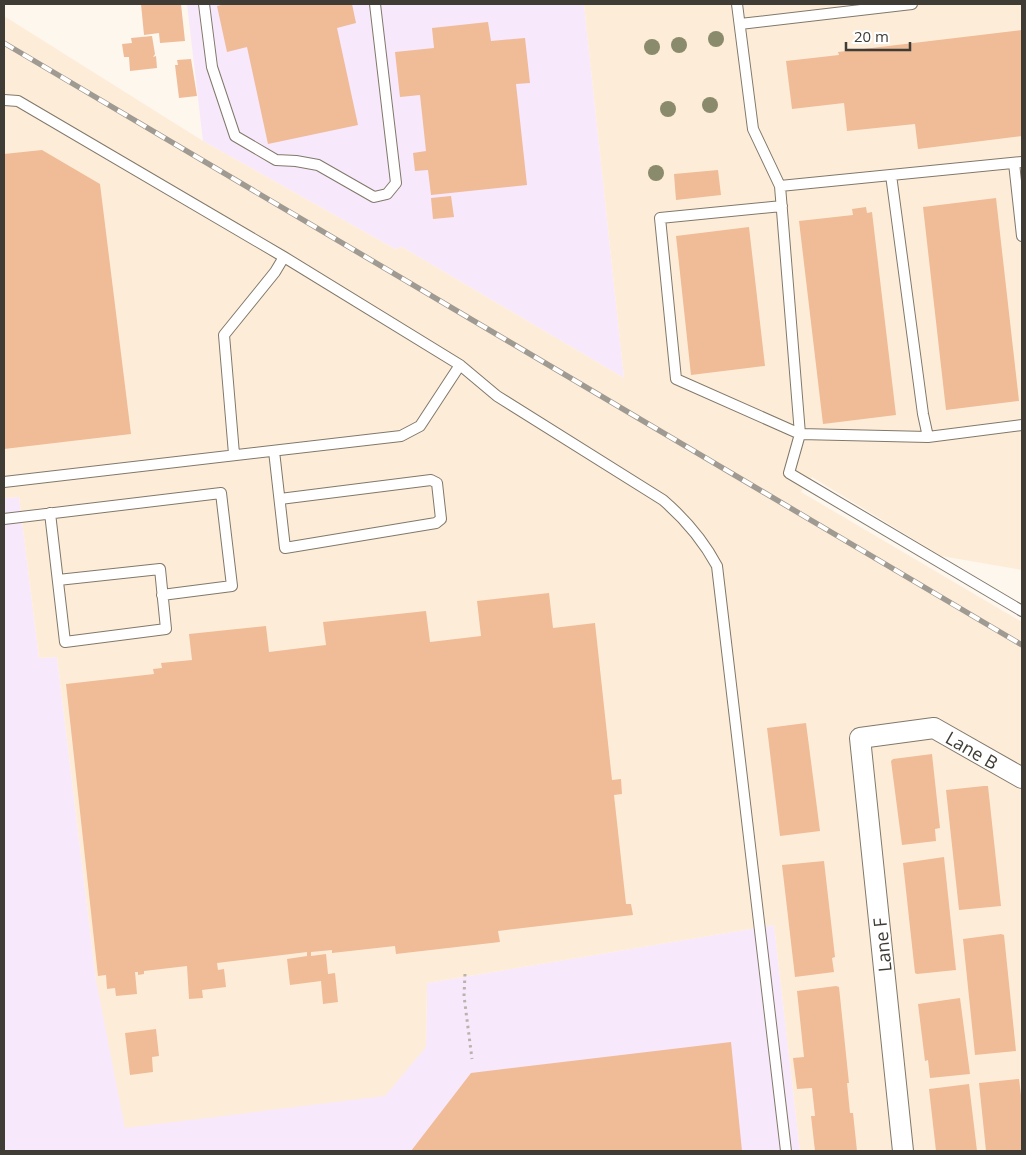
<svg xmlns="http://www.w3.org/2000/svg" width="1026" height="1155" font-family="'Open Sans',sans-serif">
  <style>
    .commercial { fill: #f7e8fb }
    .built { fill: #fdedd8 }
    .building { fill: #f0bb97 }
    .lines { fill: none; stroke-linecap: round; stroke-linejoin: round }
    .lane-casing { stroke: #81786a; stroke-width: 12 }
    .street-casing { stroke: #81786a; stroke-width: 22 }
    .path { stroke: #b9b3ab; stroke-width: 3; stroke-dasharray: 2.5 4; stroke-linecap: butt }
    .lane { stroke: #fff; stroke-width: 10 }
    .street { stroke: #fff; stroke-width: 20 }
    .rail-casing { stroke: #9f9a92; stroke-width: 5.5 }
    .rail { stroke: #fff; stroke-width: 4; stroke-dasharray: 11; stroke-linecap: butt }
    .tree { fill: #8a8a6c }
    .labels { text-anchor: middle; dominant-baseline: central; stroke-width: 4; stroke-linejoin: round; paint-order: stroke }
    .street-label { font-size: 18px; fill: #3f3b35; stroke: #fff }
  </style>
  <rect width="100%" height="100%" fill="#fef7ee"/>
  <path class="commercial" d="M187,4H584L624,378L402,247L395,249L203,141Z
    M19,497L39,658L57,657L96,980L426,1047L427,983L774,925L800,1151H4V498Z"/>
  <path class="built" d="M584,4H1022V570L941,556L812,477L801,492L1022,622V1151H800L774,925L427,983L426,1047L385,1096L125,1128L96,980L57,657L39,658L19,497L4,498V16L203,141L395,249L402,247L624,378Z"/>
  <path class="building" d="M141,4H181L185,41L160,43L159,33L144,35Z
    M226,4H352L356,23L337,28L358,125L268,144L247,47L227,52L217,6Z
    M488,22L491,41L525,38L530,83L516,84L527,185L431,195L428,170L415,171L413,153L426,151L420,95L400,97L395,52L434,48L432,28Z
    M1022,30V136L918,149L915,124L847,131L844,103L792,109L786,61L839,55L838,52Z
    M152,36L155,54L153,57L156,56L157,68L130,71L129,57H124L122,44L132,43L131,38Z
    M191,59L197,96L179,98L175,65H178L177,60Z
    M42,150L100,184L131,434L4,449V154Z
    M718,170L721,195L676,200L674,174Z
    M451,196L454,217L433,219L431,198Z
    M996,198L1019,401L946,410L923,207Z
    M866,207L867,213L872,212L896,415L823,424L799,221L853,215L852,209Z
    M749,227L765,366L691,375L676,236Z
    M549,593L553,628L595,623L612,780L621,779L622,794L614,795L626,904H631L633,915L498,931L500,942L396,954L395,946L332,953V950L311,952V956L326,954L328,974L335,973L338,1002L323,1004L321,981L290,985L287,959L307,956V952L217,963L218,970L224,969L226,987L202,990L203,998L189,999L187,966L144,971V974L138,975V972H135L137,994L116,996L115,988L107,989L106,975L98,976L66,684L154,674L153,669L162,668L161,663L192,660L189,634L266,626L269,652L326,645L323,622L426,611L430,642L481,636L477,601Z
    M806,723L820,831L780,836L767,728Z
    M932,754L940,828L935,829L936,841L902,845L891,761L893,759Z
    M984,786H988L1001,906L959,910L946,790Z
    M944,857L956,970L917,974L915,973L903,863Z
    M824,861L835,957L832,958L834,972L795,977L782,865Z
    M1001,934L1004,935L1016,1051L975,1055L963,939Z
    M836,986L839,987L849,1083H847L850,1113H853L857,1151H815L811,1116H815L812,1088L797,1089L793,1058L804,1057L797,991Z
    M960,998L970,1074L930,1078L928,1060L925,1061L918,1004Z
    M156,1029L159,1056L152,1057L153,1072L130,1075L125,1033Z
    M731,1042L742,1151H411L471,1073Z
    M1019,1079L1022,1103V1151H986L979,1083Z
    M969,1084L977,1151H936L929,1089Z"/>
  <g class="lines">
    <g class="lane-casing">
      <path id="lane" d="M204,4L212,67L235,136L276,160L296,161L318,165L374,197L387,194L396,183L375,4
        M737,4L753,129L780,186L1022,162
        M740,24L912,4
        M4,100L18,101L284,257L460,365L497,396L663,500C685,519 703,540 717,566L786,1151
        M1014,163L1022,236
        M891,175L923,414L928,437
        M780,186L800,434L928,437L1022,425
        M782,206L660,218L676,379L800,434L789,473L1022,611
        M274,451L285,548L436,523L441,519L437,483L431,480L280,499
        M234,454L224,335L275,272L284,257
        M4,482L401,436L420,426L460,365
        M50,513L65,642L166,629L160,569L58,580
        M4,519L221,493L232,586L162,595"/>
    </g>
    <g class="street-casing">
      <path id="street" d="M903,1151L860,738L934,728L1022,778"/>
    </g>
    <path class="path" d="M465,974L464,996L472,1059"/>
    <use href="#lane" class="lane"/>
    <use href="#street" class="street"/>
    <g class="rail-casing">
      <path id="rail" d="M4,43L1022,645"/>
    </g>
    <use href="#rail" class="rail"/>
  </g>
  <g class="tree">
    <circle cx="716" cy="39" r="8"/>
    <circle cx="679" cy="45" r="8"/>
    <circle cx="652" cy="47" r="8"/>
    <circle cx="710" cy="105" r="8"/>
    <circle cx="668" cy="109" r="8"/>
    <circle cx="656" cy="173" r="8"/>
  </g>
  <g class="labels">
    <g class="street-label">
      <text transform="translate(972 750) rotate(30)">Lane B</text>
      <text transform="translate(882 945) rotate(-96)">Lane F</text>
    </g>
  </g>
  <rect width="1026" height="1155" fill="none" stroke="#3f3b35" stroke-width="10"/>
  <path d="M846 42v8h64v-8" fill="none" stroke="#3f3b35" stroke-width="2.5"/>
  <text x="854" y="42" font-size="15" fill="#3f3b35" stroke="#ffffff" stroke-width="4" paint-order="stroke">20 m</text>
</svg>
